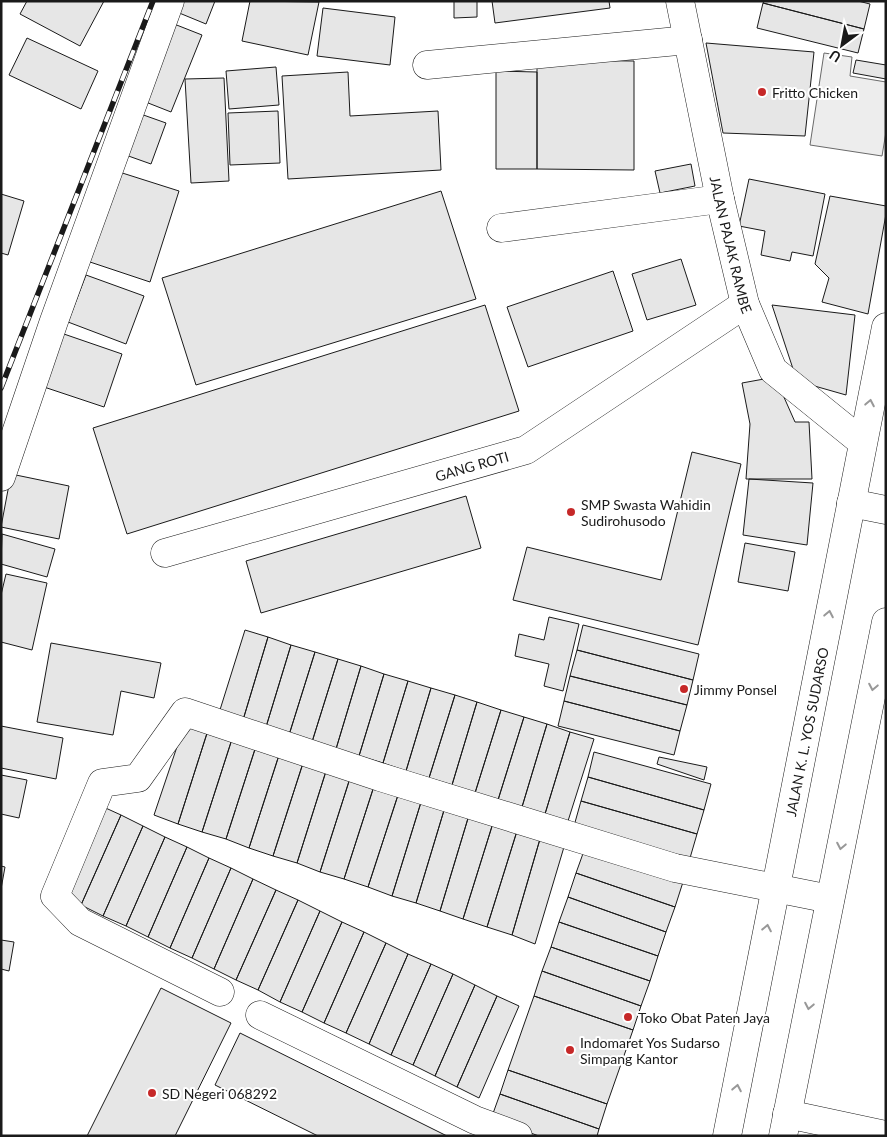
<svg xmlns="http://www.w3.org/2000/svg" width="887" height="1137" font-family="Lato,sans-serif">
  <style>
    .built { fill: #ededed; stroke: #6a6a6a }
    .building { fill: #e6e6e6; stroke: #1a1a1a }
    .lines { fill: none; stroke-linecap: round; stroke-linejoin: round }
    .minor-casing { stroke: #1a1a1a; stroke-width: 29 }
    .trunk-casing { stroke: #1a1a1a; stroke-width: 29 }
    .minor { stroke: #fff; stroke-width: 28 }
    .trunk { stroke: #fff; stroke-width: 28 }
    .rail-casing { stroke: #1a1a1a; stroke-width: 5.5 }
    .rail { stroke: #fff; stroke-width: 4; stroke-dasharray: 11; stroke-linecap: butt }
    .oneway { stroke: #989898 }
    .poi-dot { fill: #c62828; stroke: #fff; stroke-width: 2 }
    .labels { text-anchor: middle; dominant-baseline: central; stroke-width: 4; stroke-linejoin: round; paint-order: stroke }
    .poi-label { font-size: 14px; fill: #1a1a1a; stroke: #fff; text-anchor: start }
    .street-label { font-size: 14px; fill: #1a1a1a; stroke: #fff }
  </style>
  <rect width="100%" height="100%" fill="#fff"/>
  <path class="built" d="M824,53L852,57L850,76L886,82V132L882,156L810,145Z"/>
  <path class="building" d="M27,1H104L80,46L20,14Z
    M176,1H215L206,24L172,10Z
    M250,1L319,2L308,55L242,41Z
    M454,1H477V17L454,18Z
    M492,1H609L610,8L495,23Z
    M764,1H858L870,4L864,29L763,3Z
    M763,3L864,29L858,53L757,28Z
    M323,8L395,17L390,65L317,56Z
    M169,22L202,35L171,112L138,99Z
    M27,38L98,71L81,109L9,75Z
    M706,43L814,52L805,136L723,133Z
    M537,60L634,61V170L537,169Z
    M856,60L886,65V79L853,73Z
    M276,67L279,105L229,109L226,71Z
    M496,71L537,72V169H496Z
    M348,72L350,116L438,111L441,170L288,179L282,76Z
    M224,78L229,181L191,183L185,79Z
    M278,111L280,163L230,165L228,113Z
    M135,112L166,123L151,164L120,153Z
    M691,164L695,186L660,193L655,171Z
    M116,171L179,191L150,282L87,261Z
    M749,179L825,194L813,256L792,252L790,261L761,255L765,231L739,226Z
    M441,191L476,299L196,385L162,278Z
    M1,194L24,201L8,255L1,253Z
    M830,196L886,206V214L868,314L822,302L829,278L815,264Z
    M681,259L696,305L647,320L632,274Z
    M613,271L633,331L528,367L507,307Z
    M86,275L144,296L126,344L68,322Z
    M485,305L519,411L127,534L93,428Z
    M772,305L855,315L846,395L797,381Z
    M61,333L122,354L104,407L44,387Z
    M775,377L795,422H809L812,479H746L750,424L742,383Z
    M692,452L741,464L698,645L513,600L527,547L661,580Z
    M11,474L69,486L59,539L1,527Z
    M749,479L813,483L807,545L743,535Z
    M466,496L481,548L261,613L246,561Z
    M2,534L55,549L47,577L1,564Z
    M745,543L795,552L788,591L738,582Z
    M6,574L47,583L32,650L1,642V595Z
    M549,617L579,624L563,691L544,686L549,664L515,656L519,634L544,640Z
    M583,625L699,654L693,680L577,650Z
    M245,630L268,637L243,720L219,713Z
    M268,637L291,645L266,727L243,720Z
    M51,643L161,663L154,698L121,691L113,735L37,722Z
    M291,645L315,652L289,735L266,727Z
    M577,650L693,680L687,705L570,676Z
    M315,652L338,659L312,742L289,735Z
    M338,659L361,666L336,749L312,742Z
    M361,666L384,674L359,756L336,749Z
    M384,674L408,681L383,763L359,756Z
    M570,676L687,705L680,731L564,701Z
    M408,681L431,688L406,771L383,763Z
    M431,688L455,695L429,778L406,771Z
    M455,695L477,702L452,785L429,778Z
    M564,701L680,731L674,755L558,726Z
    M477,702L501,710L475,793L452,785Z
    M501,710L524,717L498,800L475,793Z
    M524,717L547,724L522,807L498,800Z
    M186,720L209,727L178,824L154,815Z
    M547,724L570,732L545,814L522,807Z
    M1,726L63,738L56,779L1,768Z
    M209,727L233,736L202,832L178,824Z
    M570,732L594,739L568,821L545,814Z
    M233,736L257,743L226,839L202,832Z
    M257,743L280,752L249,848L226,839Z
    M280,752L304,760L273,856L249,848Z
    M594,752L711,784L704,810L588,777Z
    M659,757L707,767L704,780L657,764Z
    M304,760L327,768L297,863L273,856Z
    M327,768L351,775L320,872L297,863Z
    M1,775L27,780L19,818L1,814Z
    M351,775L375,783L344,879L320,872Z
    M588,777L704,810L697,834L581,801Z
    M375,783L399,792L368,887L344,879Z
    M399,792L422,799L392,896L368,887Z
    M422,799L445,807L416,903L392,896Z
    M581,801L697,834L690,858L574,826Z
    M99,805L121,815L81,905L59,895Z
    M445,807L469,815L440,911L416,903Z
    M121,815L143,826L103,916L81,905Z
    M469,815L493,823L463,919L440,911Z
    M493,823L517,831L487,927L463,919Z
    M143,826L165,837L126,926L103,916Z
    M517,831L540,839L512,935L487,927Z
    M165,837L187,847L148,937L126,926Z
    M540,839L564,847L535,944L512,935Z
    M187,847L209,858L170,948L148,937Z
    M585,848L683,882L675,907L576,873Z
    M209,858L231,868L192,958L170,948Z
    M1,866L5,867L1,889Z
    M231,868L253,879L214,969L192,958Z
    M576,873L675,907L666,932L568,897Z
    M253,879L276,890L236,980L214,969Z
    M276,890L298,900L258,990L236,980Z
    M568,897L666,932L658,956L559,922Z
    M298,900L320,911L280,1002L258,990Z
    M320,911L342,922L302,1012L280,1002Z
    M342,922L364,932L324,1023L302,1012Z
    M559,922L658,956L650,981L551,947Z
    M364,932L386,943L346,1033L324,1023Z
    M1,940L14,942L9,971L1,969Z
    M386,943L408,954L369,1044L346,1033Z
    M551,947L650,981L641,1006L542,971Z
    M408,954L431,964L391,1055L369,1044Z
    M431,964L453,974L413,1065L391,1055Z
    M542,971L641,1006L633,1030L534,996Z
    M453,974L475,985L435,1076L413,1065Z
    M475,985L497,996L457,1087L435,1076Z
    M161,988L231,1023L175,1136H87Z
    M497,996L519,1006L479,1098L457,1087Z
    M534,996L633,1030L607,1104L508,1070Z
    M240,1033L447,1136H318L215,1085Z
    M508,1070L607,1104L599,1129L500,1094Z
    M500,1094L599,1129L597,1136H539L491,1119Z"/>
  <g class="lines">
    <g class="minor-casing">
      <g id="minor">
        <path id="s1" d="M680,1L720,199L745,304L773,370L862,442"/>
        <path d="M427,65L688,40"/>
        <path d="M501,228L720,199"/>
        <path d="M1,477L54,321L170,1"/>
        <path id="s2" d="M165,553L526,450L745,304"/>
        <path d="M220,992L80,922L55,896L102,783L138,778L185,712L380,777L675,868L775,888"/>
        <path d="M260,1015L475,1120L518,1136"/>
        <path d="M787,1114L886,1135"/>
      </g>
    </g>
    <g class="trunk-casing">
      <g id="trunk">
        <path d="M851,503L886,510"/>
        <path d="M775,888L830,899"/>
        <path id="s3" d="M727,1136L886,327"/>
        <path d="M783,1136L886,622"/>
      </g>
    </g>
    <use href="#minor" class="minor"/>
    <use href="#trunk" class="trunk"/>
    <g class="rail-casing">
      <path id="rail" d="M1,388L153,1"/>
    </g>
    <use href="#rail" class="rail"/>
  </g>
  <defs><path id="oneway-chevron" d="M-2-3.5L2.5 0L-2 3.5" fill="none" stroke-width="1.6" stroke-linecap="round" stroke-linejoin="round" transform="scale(1.25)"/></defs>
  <g class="oneway">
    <use href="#oneway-chevron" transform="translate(870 403) rotate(-79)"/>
    <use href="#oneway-chevron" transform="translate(829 614) rotate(-79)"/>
    <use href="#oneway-chevron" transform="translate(873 687) rotate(101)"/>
    <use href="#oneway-chevron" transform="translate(841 846) rotate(101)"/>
    <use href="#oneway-chevron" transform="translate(767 928) rotate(-79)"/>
    <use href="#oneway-chevron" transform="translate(809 1006) rotate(101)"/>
    <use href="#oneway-chevron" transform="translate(737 1088) rotate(-79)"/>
  </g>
  <g class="poi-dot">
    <circle cx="762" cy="92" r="5"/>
    <circle cx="571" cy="512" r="5"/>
    <circle cx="684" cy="689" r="5"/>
    <circle cx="628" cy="1017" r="5"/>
    <circle cx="570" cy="1050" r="5"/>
    <circle cx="152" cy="1093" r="5"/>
  </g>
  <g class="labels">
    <g class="poi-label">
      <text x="772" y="92">Fritto Chicken</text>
      <text x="581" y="504">SMP Swasta Wahidin<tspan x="581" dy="16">Sudirohusodo</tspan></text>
      <text x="694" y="689">Jimmy Ponsel</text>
      <text x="638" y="1017">Toko Obat Paten Jaya</text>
      <text x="580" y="1042">Indomaret Yos Sudarso<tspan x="580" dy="16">Simpang Kantor</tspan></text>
      <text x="162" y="1093">SD Negeri 068292</text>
    </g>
    <g class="street-label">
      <text stroke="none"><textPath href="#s1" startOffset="249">JALAN PAJAK RAMBE</textPath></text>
      <text stroke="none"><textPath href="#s2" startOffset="319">GANG ROTI</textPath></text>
      <text stroke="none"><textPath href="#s3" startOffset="412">JALAN K. L. YOS SUDARSO</textPath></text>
    </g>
  </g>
  <rect width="887" height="1137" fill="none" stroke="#1a1a1a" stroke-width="5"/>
  <g transform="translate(842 45) rotate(212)" stroke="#ffffff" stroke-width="4" paint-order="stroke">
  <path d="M0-4L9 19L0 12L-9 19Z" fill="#1a1a1a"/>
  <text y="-8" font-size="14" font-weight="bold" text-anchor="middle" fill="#1a1a1a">U</text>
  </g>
</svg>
